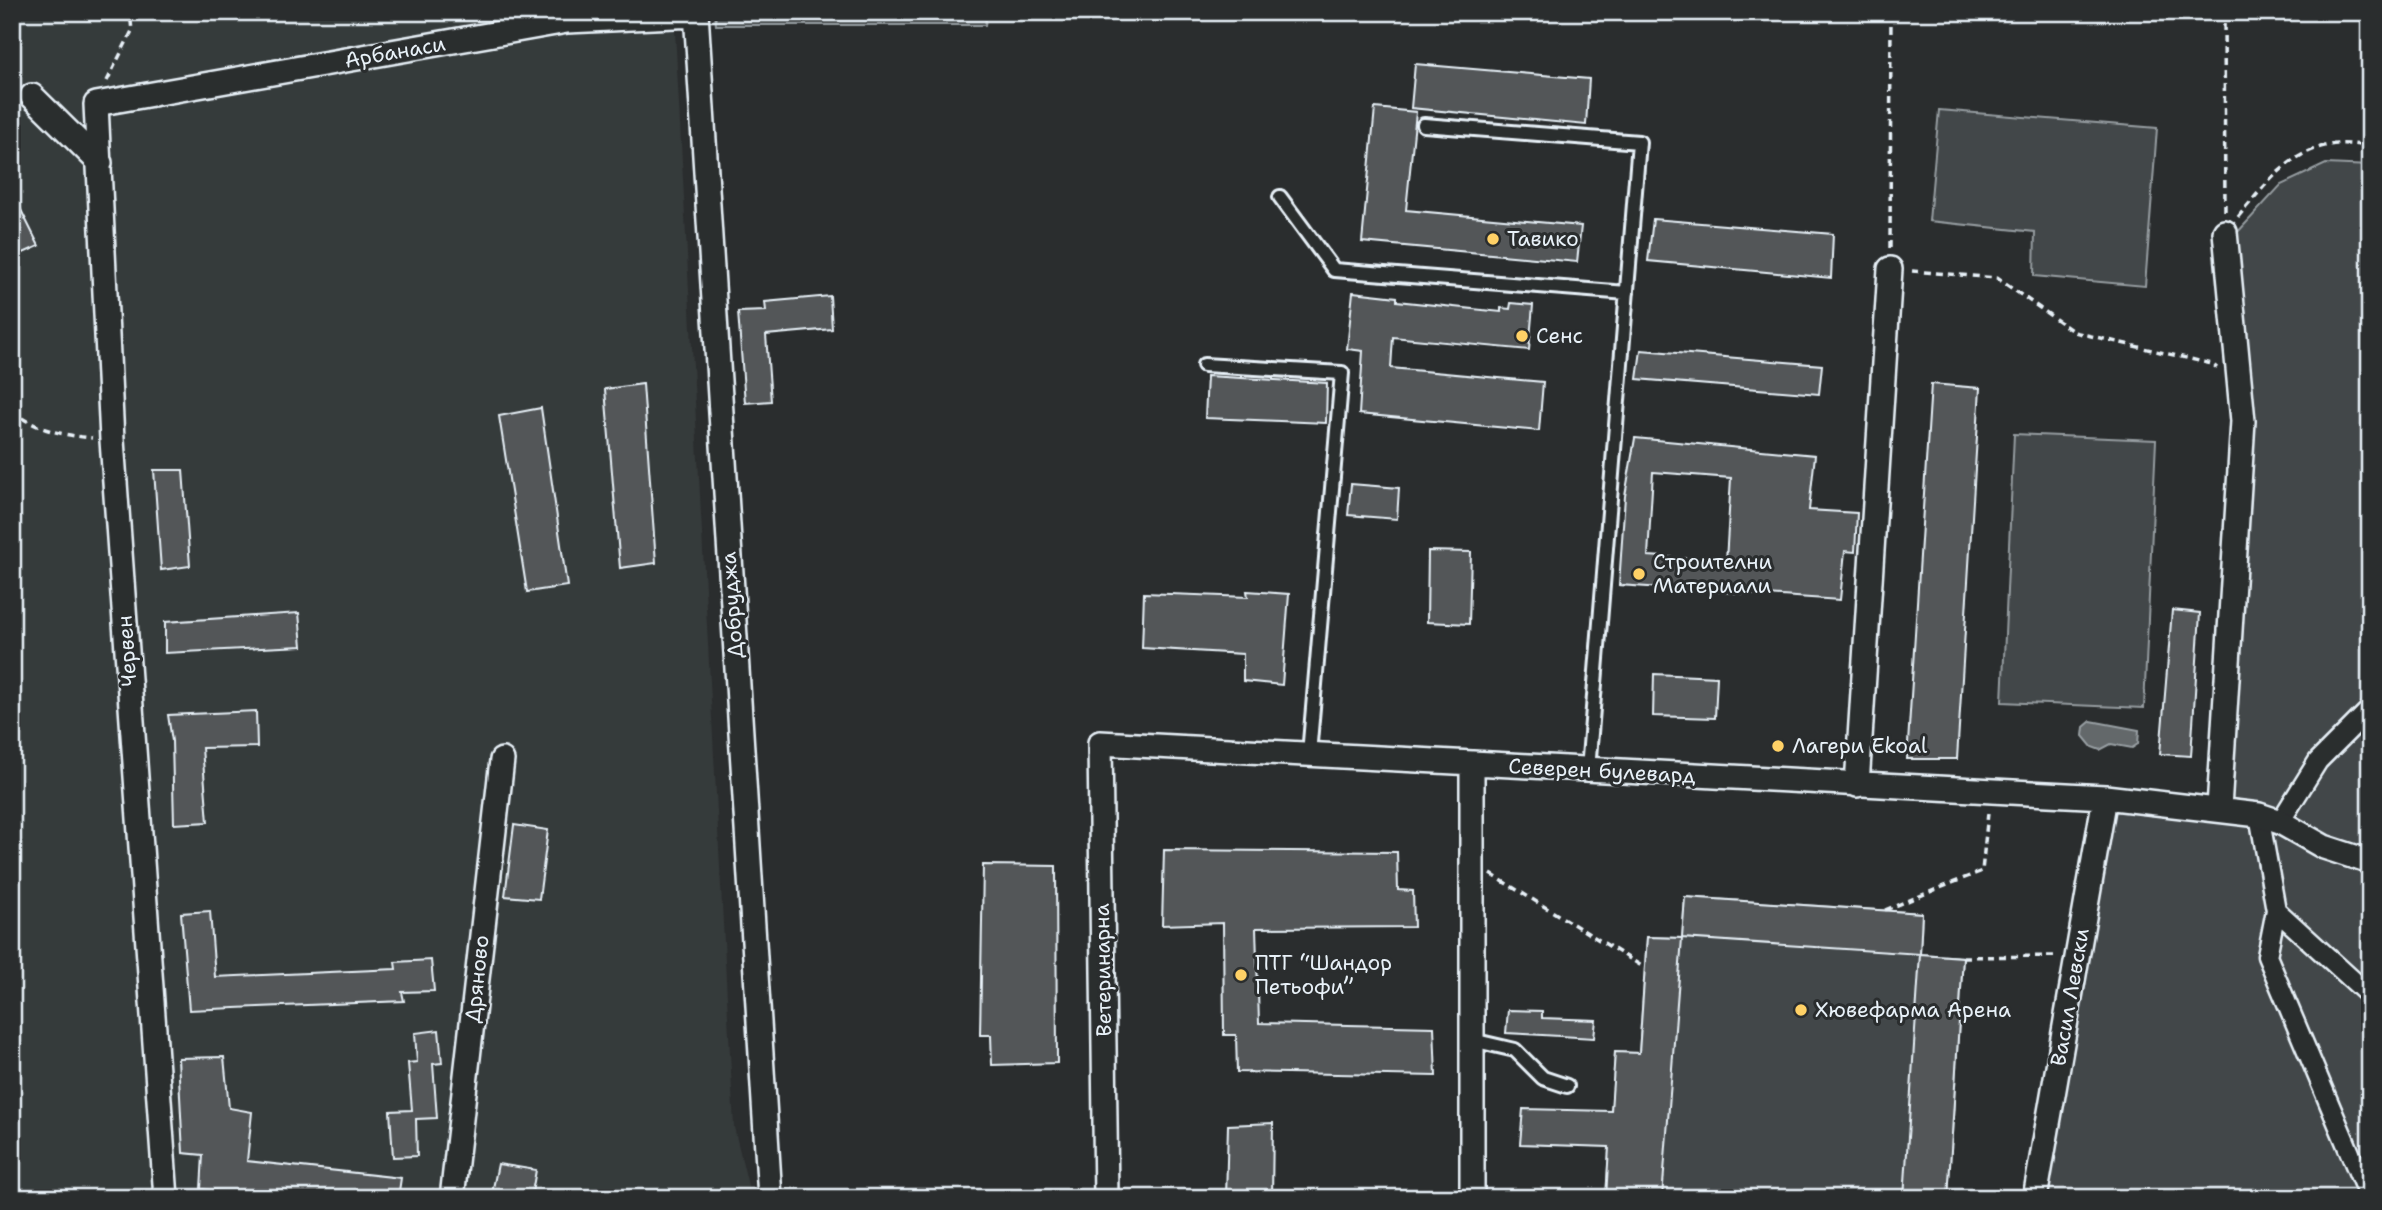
<svg xmlns="http://www.w3.org/2000/svg" width="2382" height="1210" font-family="'Shantell Sans',sans-serif">
  <style>
    .built { fill: #363a3b }
    .green { fill: #424648; stroke: #959ca0; stroke-width: 2 }
    .water { fill: #63686b; stroke: #989fa3; stroke-width: 2 }
    .building { fill: #535759; stroke: #e8f1f8; stroke-width: 2; fill-rule: evenodd }
    .lines { fill: none; stroke-linecap: round; stroke-linejoin: round }
    .service-casing { stroke: #e8f1f8; stroke-width: 18 }
    .pedestrian-casing { stroke: #e8f1f8; stroke-width: 23 }
    .minor-casing { stroke: #e8f1f8; stroke-width: 28 }
    .path { stroke: #e8f1f8; stroke-width: 3.5; stroke-dasharray: 7 5; stroke-linecap: butt }
    .service { stroke: #2a2d2e; stroke-width: 12 }
    .pedestrian { stroke: #2a2d2e; stroke-width: 18 }
    .minor { stroke: #2a2d2e; stroke-width: 23 }
    .poi-dot { fill: #ffd166; stroke: #2a2d2e; stroke-width: 2.5 }
    .labels { text-anchor: middle; dominant-baseline: central; stroke-width: 6; stroke-linejoin: round; paint-order: stroke }
    .street-label { font-size: 21px; fill: #e8f1f8; stroke: #2a2d2e }
    .poi-label { font-size: 21px; fill: #e8f1f8; stroke: #2a2d2e; text-anchor: start }
  </style>
  <rect width="100%" height="100%" fill="#2a2d2e"/>
  <filter id="ink" filterUnits="userSpaceOnUse"><feTurbulence type="fractalNoise" baseFrequency=".0143" numOctaves="2"/><feDisplacementMap in="SourceGraphic" scale="14" xChannelSelector="R" yChannelSelector="G"/><feConvolveMatrix kernelMatrix="1 2 1 2 8 2 1 2 1" color-interpolation-filters="sRGB"/></filter>
  <g filter="url(#ink)">
    <path class="built" d="M12,12H674L734,1127L751,1198H12Z"/>
    <path class="green" d="M715,12H987L985,25H716Z
      M1939,110L2157,128L2145,286L2034,276L2035,232L1929,221Z
      M2326,164L2370,166V1198H2038L2100,805L2224,815L2236,234L2281,185Z
      M2014,434L2156,440L2144,708L2002,702Z
      M1685,897L1922,913L1920,954L1963,957L1948,1198H1606L1615,1052L1639,1053L1647,937L1682,938Z"/>
    <path class="water" d="M2091,721L2139,730L2138,744L2132,748L2111,744L2100,750L2092,747L2083,736L2084,727Z"/>
    <path class="building" d="M1415,64L1589,79L1586,125L1411,108Z
      M1375,108L1416,112L1406,210L1581,226L1577,262L1362,242Z
      M12,192L39,246L12,258Z
      M1653,219L1833,234L1831,278L1648,261Z
      M1353,292L1397,297V301L1501,312V308L1510,309L1511,303L1533,305L1529,350L1393,337L1391,368L1543,382L1539,431L1359,414L1363,351L1347,349Z
      M830,296L832,329L766,335L771,401L745,403L738,312L766,311L765,302Z
      M1641,350L1822,365L1819,394L1637,379Z
      M1207,376L1327,383L1326,423L1205,418Z
      M643,384L656,563L620,568L605,389Z
      M1931,384L1980,388L1957,759H1907Z
      M541,408L567,586L527,592L499,416Z
      M1635,438L1815,455L1809,510L1857,513L1855,552L1845,551L1840,600L1619,585L1625,496ZM1653,472L1731,478L1726,561L1648,556Z
      M154,470H183L190,566L161,570Z
      M1351,484L1399,488L1397,519L1348,515Z
      M1428,551L1471,552L1469,624L1427,622Z
      M1247,591L1289,594L1282,685L1243,681V654L1142,648L1144,593L1248,597Z
      M2172,610L2200,613L2191,756L2160,754Z
      M299,613L302,646L165,653V622Z
      M1654,674L1717,677L1715,718L1653,716Z
      M256,711L257,747L202,748L208,822L174,824L172,741L168,715Z
      M514,825L548,830L539,899L505,896Z
      M1164,850L1397,852L1398,890L1413,891L1414,927L1256,928L1259,1023L1434,1027L1436,1076L1237,1072L1236,1035H1224L1223,923L1162,925Z
      M983,865L1056,866L1057,1063L992,1065L991,1035H980Z
      M1685,897L1922,913L1920,954L1682,938Z
      M210,911L215,977L396,969L395,962L431,960L434,991L402,992L404,1001L189,1010L181,913Z
      M1647,937L1682,938L1662,1198H1606L1609,1147L1520,1144L1523,1109L1611,1111L1615,1052L1639,1053Z
      M1920,954L1963,957L1948,1198H1904Z
      M1508,1010L1542,1011V1018L1596,1020L1594,1038L1506,1033Z
      M439,1030L442,1063L433,1064L437,1118L416,1119L417,1156L393,1157L390,1111L412,1110L408,1063L417,1062L415,1033Z
      M224,1057L229,1108L252,1112L247,1161L401,1178L398,1198H272L201,1189L203,1155L183,1153L178,1058Z
      M1273,1123L1272,1198H1226L1228,1125Z
      M498,1164L536,1170L531,1198H491Z"/>
    <g class="lines">
      <g class="service-casing">
        <path id="service" d="M1424,125L1639,142L1588,770
          M1280,197L1334,270L1627,293
          M1204,365L1342,373L1309,754
          M1472,1040L1515,1050L1543,1078L1567,1086"/>
      </g>
      <g class="pedestrian-casing">
        <path id="pedestrian" d="M2259,815L2276,910L2370,996
          M2280,822L2318,761L2370,709
          M2276,910L2267,956L2369,1198"/>
      </g>
      <g class="minor-casing">
        <path id="minor" d="M696,12L770,1198
          M32,96L100,163
          M1472,763V1198
          M1857,785L1890,269
          M2219,808L2243,421L2225,232
          M166,1198L112,440L96,104L567,21L696,15
          M452,1198L502,760
          M1106,1198L1100,743L2105,797L2259,815L2280,822L2324,847L2370,862
          M2035,1198L2105,797"/>
      </g>
      <path class="path" d="M2224,12L2225,213
        M107,81L132,31L130,12
        M2238,217C2264,186 2292,148 2337,144C2347,143 2359,145 2370,146
        M1890,248L1891,12
        M1912,271L1997,278L2074,332L2212,364L2217,368
        M12,411C36,430 63,435 92,438
        M1491,874L1645,968
        M1885,910L1982,871L1988,813
        M1963,957L2057,956"/>
      <use href="#service" class="service"/>
      <use href="#pedestrian" class="pedestrian"/>
      <use href="#minor" class="minor"/>
    </g>
  </g>
  <g class="poi-dot">
    <circle cx="1493" cy="239" r="7"/>
    <circle cx="1522" cy="336" r="7"/>
    <circle cx="1639" cy="574" r="7"/>
    <circle cx="1778" cy="746" r="7"/>
    <circle cx="1241" cy="975" r="7"/>
    <circle cx="1801" cy="1010" r="7"/>
  </g>
  <g class="labels">
    <g class="street-label">
      <text transform="translate(395 52) rotate(-10)">Арбанаси</text>
      <text transform="translate(732 605) rotate(-94)">Добруджа</text>
      <text transform="translate(127 651) rotate(-94)">Червен</text>
      <text transform="translate(1602 771) rotate(3)">Северен булевард</text>
      <text transform="translate(1103 970) rotate(-91)">Ветеринарна</text>
      <text transform="translate(477 979) rotate(-84)">Дряново</text>
      <text transform="translate(2070 997) rotate(-80)">Васил Левски</text>
    </g>
    <g class="poi-label">
      <text x="1507" y="239">Тавико</text>
      <text x="1536" y="336">Сенс</text>
      <text x="1653" y="562">Строителни<tspan x="1653" dy="24">Материали</tspan></text>
      <text x="1792" y="746">Лагери Ekoal</text>
      <text x="1255" y="963">ПТГ “Шандор<tspan x="1255" dy="24">Петьофи”</tspan></text>
      <text x="1815" y="1010">Хювефарма Арена</text>
    </g>
  </g>
  <rect width="2382" height="1210" fill="none" stroke="#2a2d2e" stroke-width="42"/>
  <rect x="21" y="21" width="2340" height="1168" fill="none" stroke="#e8f1f8" stroke-width="2.5" filter="url(#ink)"/>
</svg>
